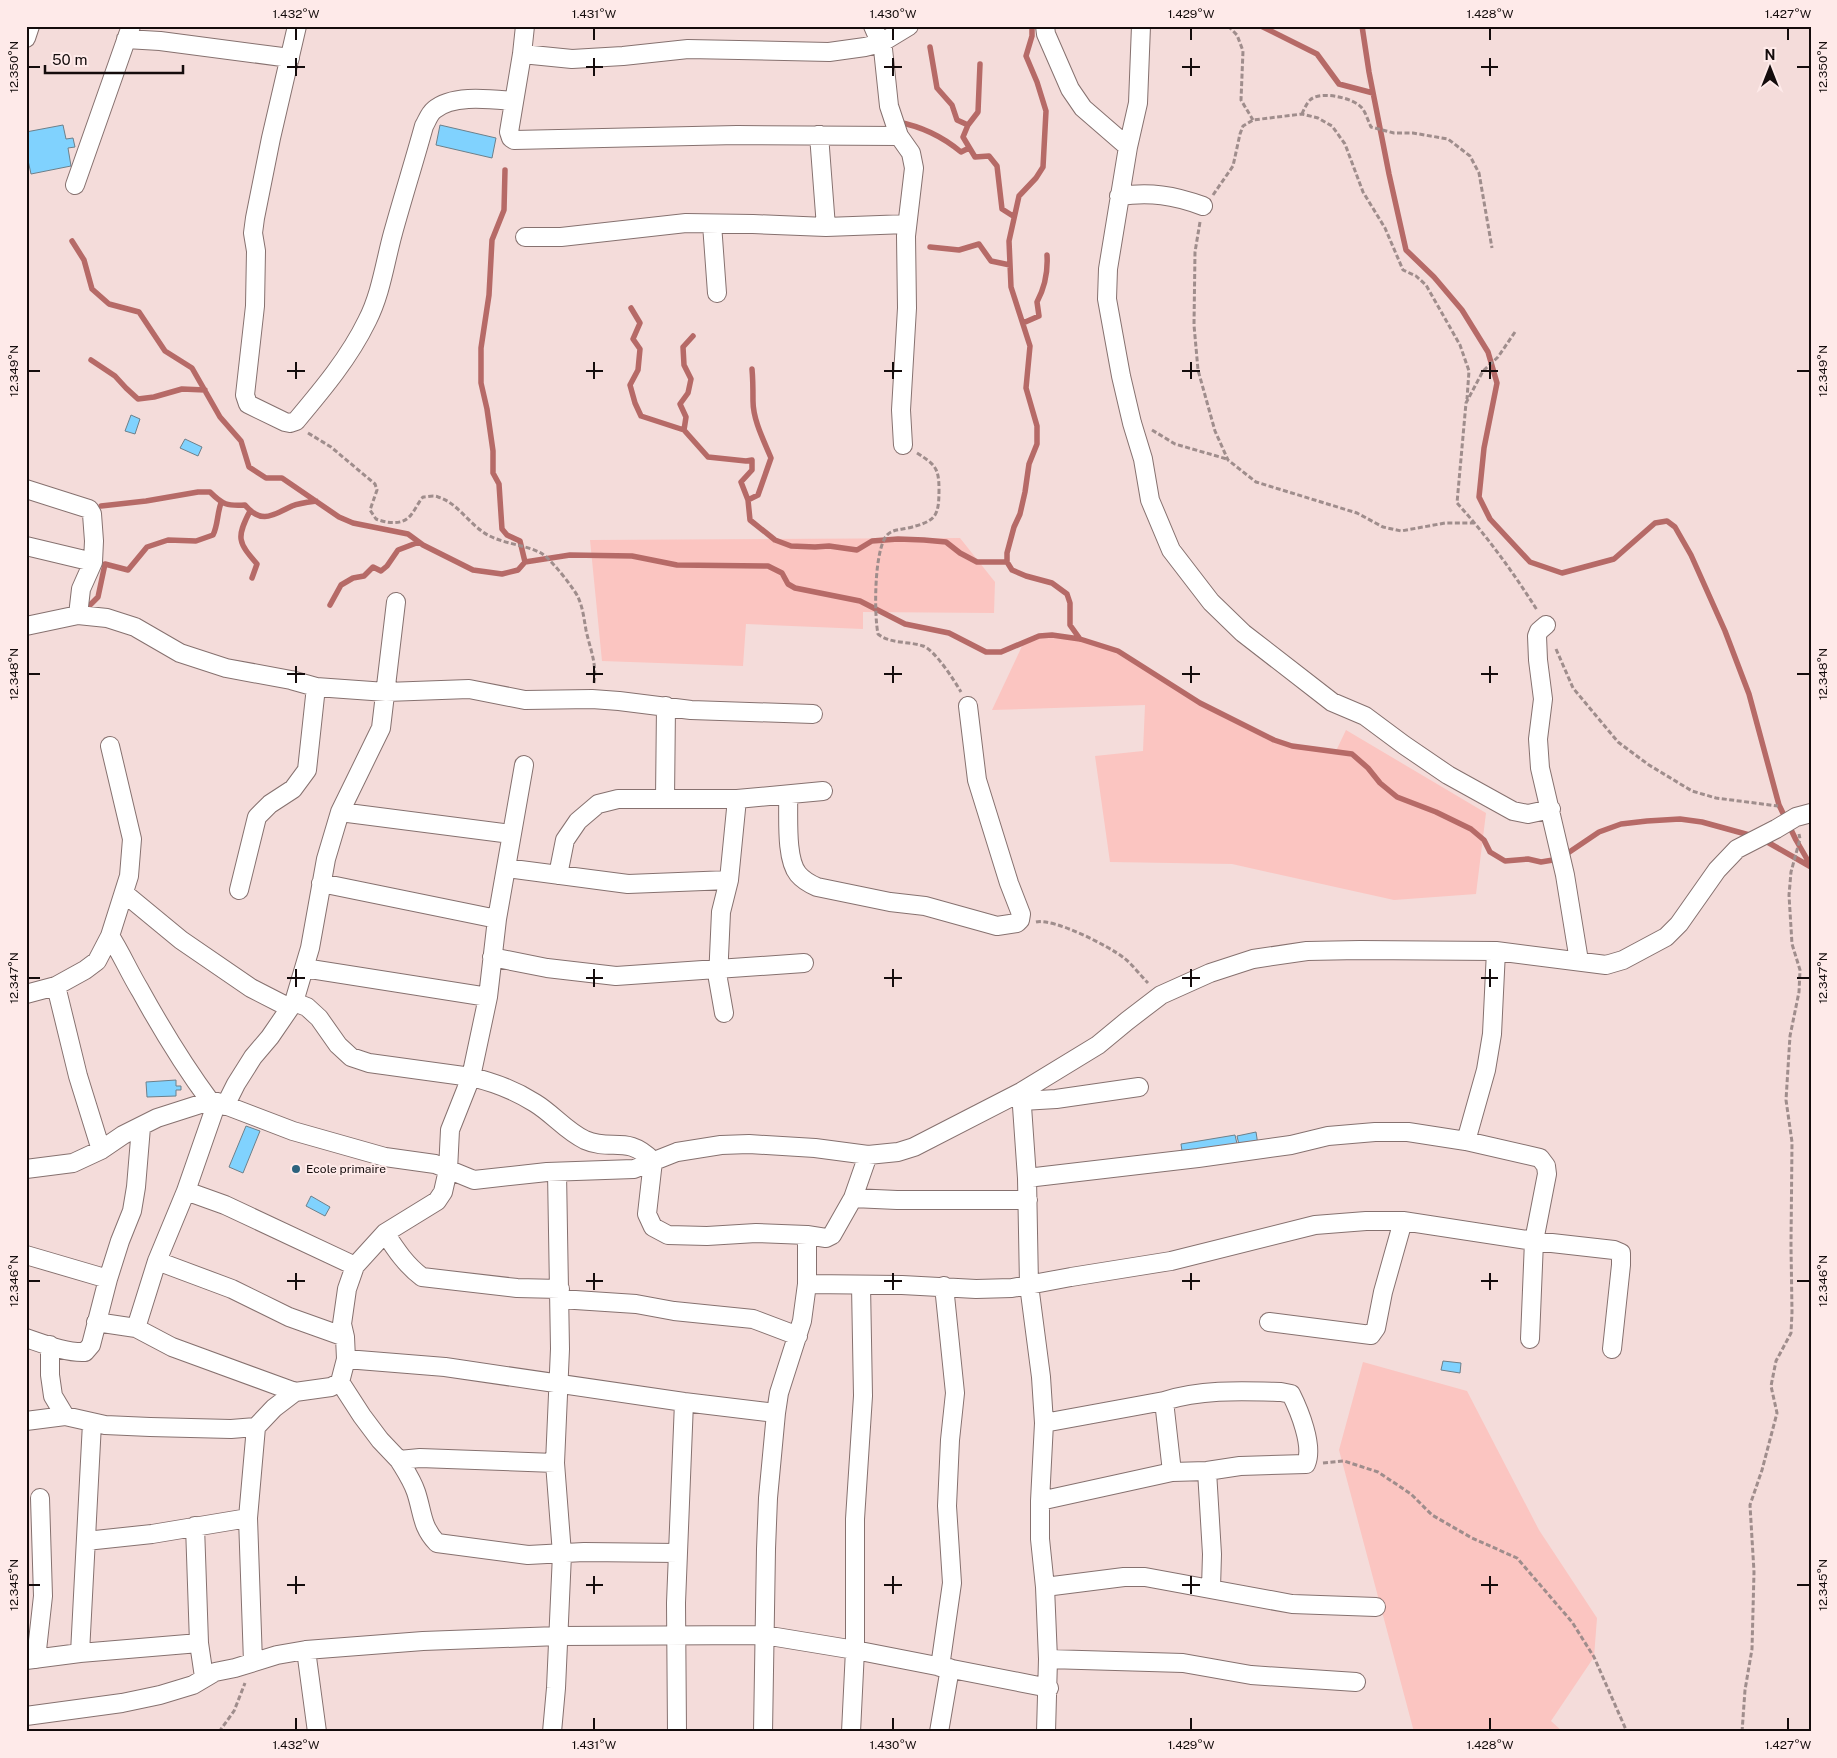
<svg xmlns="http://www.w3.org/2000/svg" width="1837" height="1758" font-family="'Public Sans',sans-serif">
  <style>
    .green { fill: #fbc5c1 }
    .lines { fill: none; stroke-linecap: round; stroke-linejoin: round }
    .stream { stroke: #b66a67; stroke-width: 5.5 }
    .building { fill: #80d2fe; stroke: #6d808a }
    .minor-casing { stroke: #86716f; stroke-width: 20 }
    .path { stroke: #9f8d8c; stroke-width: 3; stroke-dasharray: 5 2.5; stroke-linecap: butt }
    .minor { stroke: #fff; stroke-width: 18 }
    .ticks { fill: none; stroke: #140c0c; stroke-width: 2 }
    .poi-dot { fill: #2c627d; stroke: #feeae9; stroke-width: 2 }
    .labels { text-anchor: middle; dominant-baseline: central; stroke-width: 4; stroke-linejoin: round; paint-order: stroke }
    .poi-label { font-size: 12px; fill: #140c0c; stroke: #feeae9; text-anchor: start }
    .neatline { fill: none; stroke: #140c0c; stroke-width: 2 }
    .ticks-label { font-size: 12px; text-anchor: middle; fill: #140c0c }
  </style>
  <rect width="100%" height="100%" fill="#f4dcda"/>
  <path class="green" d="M960,538L995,582L994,613L863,612V629L746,624L743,666L602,661L590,540Z
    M1052,635L1080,639L1118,651L1200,703L1274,740L1292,746L1336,751L1346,730L1486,813L1476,894L1394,900L1232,864L1110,862L1095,756L1143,751L1145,705L992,710L1023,644L1039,636Z
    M1363,1362L1467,1391L1539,1530L1597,1618L1594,1657L1551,1721L1563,1732H1414L1339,1450Z"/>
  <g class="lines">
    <path class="stream" d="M1032,26V36L1026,56L1037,82L1046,111L1043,167L1036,178L1019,196L1009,241L1011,287L1030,346L1026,388L1037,426V444L1029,464L1025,492L1020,514L1014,527L1007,553V562L1012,570L1026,576L1052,583L1067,594L1070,603V625L1080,639
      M1261,26L1317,54L1339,84L1373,93
      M1362,26L1369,72L1389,174L1406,250L1434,277L1462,310L1488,352L1497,383L1484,448L1479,497L1490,519L1530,562L1562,573L1614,559L1655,523L1667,521L1675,527L1691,555L1725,631L1749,694L1779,805L1796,840L1811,866
      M930,47L937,88L952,105L957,120L968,125
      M980,64L978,112L968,125L963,137L975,157L989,156L997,166L1002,209L1013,216
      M897,122C920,126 943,137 961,152L969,148
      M505,170L504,210L492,240L489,295L481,348V383L487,409L493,451V473L499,484L502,529L507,535L520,541L525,562
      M72,241L84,260L92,289L109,304L139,312L165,351L192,368L220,417L241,441L249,467L266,478H282L339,517L353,523L408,534L423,545L473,570L502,574L518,570L525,562L570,555L632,556L677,565L768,566L782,573L788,584L795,588L860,601L905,624L949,633L986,652H1001L1039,636L1052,635L1080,639L1118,651L1200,703L1274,740L1292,746L1352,754L1368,768L1380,783L1397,797L1436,812L1471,829L1484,840L1490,852L1505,861L1528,859L1541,862L1559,859L1599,832L1621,824L1647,821L1680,819L1702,822L1753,836
      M930,247L959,250L979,244L991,261L1010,265
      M631,308L640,323L633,339L640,349L638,370L630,385L635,403L641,416L684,430L708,457L746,461L752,460V470L741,482L748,500L750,520L775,540L791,546L815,547L829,546L857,550L872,541L898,539L924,540L946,542L960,553L977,562H1007
      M1023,323L1039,316L1037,302C1045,287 1048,271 1047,255
      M91,360L115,376L126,388L138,399L154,397L182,389L205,390
      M684,430L686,417L680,404L688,393L691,379L684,365L683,347L693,336
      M748,500L758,495L771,458C764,441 753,420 753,401C753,390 753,380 752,369
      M101,506L146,501L198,492H210C223,505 227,506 245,505C262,525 273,515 292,506C299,503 308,502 316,501
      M250,511C236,538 238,542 257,564L252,578
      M330,605L341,585L353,578L364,576L373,567L381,571L387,566L398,550L419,542
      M84,611L98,597L105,564L128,570L147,547L168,540L196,541L213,535C218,525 217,514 221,503
      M1762,839L1811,867"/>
  </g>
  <path class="building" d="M63,125L66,139L73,138L75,147L68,148L71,166L31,174L26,151V132Z
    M440,125L496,138L492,158L436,145Z
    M131,415L140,419L135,434L125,431Z
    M185,439L202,447L198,456L180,448Z
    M176,1080V1086H181V1090H176V1096L147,1097L146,1082Z
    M246,1126L260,1131L243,1173L229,1167Z
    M1256,1132L1258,1145L1240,1149L1237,1136Z
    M1235,1135L1238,1148L1183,1158L1181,1144Z
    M311,1196L330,1207L325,1216L306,1206Z
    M1443,1361L1461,1363L1460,1373L1441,1370Z"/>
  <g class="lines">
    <g class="minor-casing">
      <path id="minor" d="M297,26L271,138L255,218L253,233L256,251L255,306L245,395L248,404L285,422L290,423L296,421C322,390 349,358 367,321C381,294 385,262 393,233C403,197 414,162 424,126C427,121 429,114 434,110C452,94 490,99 513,101
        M525,26L522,54L509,132L511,138L514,140L737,135L899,136
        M873,26L883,49L889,106L899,136L911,153L914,168L906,236L907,308L901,410L903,445
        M1045,26L1046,34L1070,89L1083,108L1128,147L1108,269L1107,299L1121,376L1132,423L1143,459L1150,500L1171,550L1211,602L1243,633L1332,702L1365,716L1404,745L1448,775L1513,811L1528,814L1551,809
        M26,38L30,26
        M126,39L160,41L290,58
        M522,54L572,59L623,56L688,49L829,52L865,47L881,43L909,26
        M819,135L826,227
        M1128,147L1138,103L1141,26
        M75,185L131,26
        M1119,196C1151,192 1173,195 1203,206
        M712,224L717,293
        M525,237H561L686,223L753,224L826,227L907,224
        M26,489L89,509L92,514L94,541L93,562L81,589L78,615
        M26,546L93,562
        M1546,625L1539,631L1537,636L1538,660L1543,699L1538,739L1540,768L1565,875L1579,961
        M26,626L78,615L107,618L135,627L180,653L226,668L291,680L316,687L386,692L469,689L525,700L592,699L619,701L691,710L813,714
        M788,795C789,814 785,858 798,874C803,880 810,884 817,887L890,902L925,906L997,926L1017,923L1020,920L1021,914L1009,883L977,780L968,706
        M665,799L666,706
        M340,812L511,834
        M506,868L628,884L729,880
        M558,875L565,840L578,821L598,804L618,799H737
        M321,883L497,919
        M239,890L257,817L270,804L293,789L307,770L316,687
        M124,893L181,940L251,988L290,1008
        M110,936C121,953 129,972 140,990C161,1028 184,1066 210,1101
        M492,957L547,968L616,976L804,963
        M304,968L488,997
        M56,986L78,1076L101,1150
        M26,994L56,986L85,970L97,961L110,936L129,876L132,839L110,746
        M294,1002L307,1007L319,1018L338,1045L351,1057L369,1063L471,1077L488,997L497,919L524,765
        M724,1013L718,979L721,912L729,880L737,799L823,791
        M1021,1092L1027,1178L1029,1285L1041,1377L1044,1423L1040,1501V1539L1045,1587L1048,1659L1046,1732
        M1022,1101L1056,1099L1139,1087
        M225,1106L236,1084L253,1057L270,1037L294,1002L310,948L326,859L340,812L381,728L396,602
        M1466,1141L1540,1158L1546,1166L1547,1174L1534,1241L1530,1339
        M26,1169L73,1163L101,1150L123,1135L157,1118L210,1101L217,1102L293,1131L385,1157L435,1164L474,1180L547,1172L634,1169L677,1152L721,1145L749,1144L815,1148L868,1155L898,1152L914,1147L1021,1092L1098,1045L1127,1021L1161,995L1210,973L1253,959L1307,951L1360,950L1496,951L1606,965L1623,960L1666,937L1679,924L1717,870L1737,849L1776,829L1796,817L1811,813
        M1027,1178L1198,1158L1291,1145L1328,1136L1375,1132H1408L1466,1141L1486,1070L1492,1034L1496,951
        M186,1191L225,1205L355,1266
        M853,1198L897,1200H1028
        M385,1233C396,1250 406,1265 422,1277L517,1288L560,1289
        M807,1235V1284L902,1285L976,1289L1012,1288L1071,1277L1171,1261L1315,1225L1366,1221H1403L1534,1241L1614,1250L1621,1253V1265L1612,1349
        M26,1255L108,1279
        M157,1261L232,1289L289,1317L345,1337
        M560,1299L636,1304L674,1311L753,1319L798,1336
        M96,1322L136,1328L157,1261L186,1191L217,1102
        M1269,1322L1371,1335L1376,1328L1383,1292L1403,1221
        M136,1328L172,1347L295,1392
        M26,1338C44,1344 66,1353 85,1352L91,1345L108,1279L120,1241L132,1211L136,1187L141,1127
        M50,1345V1375L53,1396L65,1416
        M346,1359L445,1367L684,1402L776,1413
        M340,1382L362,1416L380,1440L399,1460
        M1164,1401L1172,1472
        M26,1421L65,1416L105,1425L150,1427L231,1429L256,1427
        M555,1463L420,1458L399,1460C405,1470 412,1480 416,1492C423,1513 421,1526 437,1543L528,1555L584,1552L678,1553
        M1207,1471L1212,1554L1211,1588
        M1040,1501L1172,1472L1207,1471L1240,1466L1306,1464C1314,1446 1299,1410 1291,1394L1281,1392C1242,1391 1203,1389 1164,1401L1044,1423
        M195,1526L199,1643
        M86,1541L152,1534L248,1518
        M1045,1587L1124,1577H1145L1292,1604L1376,1607
        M306,1650L317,1732
        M80,1653L92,1423
        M36,1659L43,1596L40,1498
        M1048,1659L1183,1663L1251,1675L1356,1682
        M26,1660L80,1653L199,1643L204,1677
        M253,1662L248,1518L256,1427L274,1408L295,1392L331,1387L340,1382L346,1359L345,1337L342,1324L347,1289L355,1266L385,1233L437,1201L443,1192L448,1170L450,1130L471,1077C493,1082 516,1091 535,1103C553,1114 566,1131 585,1140C612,1152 627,1134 653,1161L647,1214L653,1227L668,1235L707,1236L756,1233L807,1235L826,1238L832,1235L853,1198L868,1155
        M940,1667L952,1583L947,1506L950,1440L955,1393L944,1286
        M26,1716L122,1703L160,1695L193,1685L215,1672L235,1668L277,1655L306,1650L423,1641L559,1636L764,1635L855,1650L1049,1688
        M552,1732L556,1688L562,1554L555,1463L560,1349L557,1172
        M677,1732L676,1603L684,1402
        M763,1732L766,1549L768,1498L776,1413L779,1393L802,1321L807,1284
        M851,1732L855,1650V1519L863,1396L861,1285
        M939,1732L950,1668"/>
    </g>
    <path class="path" d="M1228,26L1237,35L1243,51L1241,100L1253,120
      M1302,114C1304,109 1307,103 1310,100C1320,90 1354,98 1362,108C1366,113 1368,121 1371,127L1394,133H1413L1448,139L1470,156L1479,173L1492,248
      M1213,195L1233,166L1240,134L1243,126L1253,120L1302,114L1318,118L1332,126L1345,144L1363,192L1385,228L1403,270L1416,276L1426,285L1460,345L1469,371L1467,399
      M1200,222L1195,252L1194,325L1198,370L1215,431L1228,460L1256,482L1357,513L1383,527L1401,531L1445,523H1474
      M1515,332L1498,357L1483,371L1466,403L1457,503C1487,536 1513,572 1537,610
      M1152,430L1175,444L1227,459
      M308,433L331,447L375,484L377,490L370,510L376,519C387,523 402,526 411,515C415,510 418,503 423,497C427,497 434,495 438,497C456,502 468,522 483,532C500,544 524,544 541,553C550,558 573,587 578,597C583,608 584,619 586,630C590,649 597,663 594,683
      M917,453C934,464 939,467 939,489C939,517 936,521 908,528C900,530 893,529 887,535C874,550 874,614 878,634C890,644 908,641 923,646C935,650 954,680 961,692
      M1556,649L1573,688L1618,742L1649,765L1692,791L1716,798L1778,806
      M1036,922C1054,918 1109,946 1124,958C1133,965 1140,975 1148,983
      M1323,1463L1344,1461L1378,1472L1411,1494L1432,1515L1472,1538L1517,1558L1572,1622L1594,1657L1627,1732
      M219,1732L234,1711L245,1683
      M1742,1732L1745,1690L1752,1649L1754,1572L1750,1505L1762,1470L1777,1413L1771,1386L1776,1361L1791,1333L1792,1312L1791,1245L1792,1142L1786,1100L1790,1036L1799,992L1800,970L1792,944L1789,895L1791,872L1800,839L1799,834"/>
    <use href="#minor" class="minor"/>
  </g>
  <path class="ticks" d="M296,28V40M594,28V40M893,28V40M1191,28V40M1490,28V40M1788,28V40M296,58V76M594,58V76M893,58V76M1191,58V76M1490,58V76M28,67H40M287,67H305M586,67H603M884,67H902M1182,67H1200M1481,67H1498M1797,67H1810M296,362V379M594,362V379M893,362V379M1191,362V379M1490,362V379M28,371H40M287,371H305M586,371H603M884,371H902M1182,371H1200M1481,371H1498M1797,371H1810M296,666V683M594,666V683M893,666V683M1191,666V683M1490,666V683M28,674H40M287,674H305M586,674H603M884,674H902M1182,674H1200M1481,674H1498M1797,674H1810M296,969V987M594,969V987M893,969V987M1191,969V987M1490,969V987M28,978H40M287,978H305M586,978H603M884,978H902M1182,978H1200M1481,978H1498M1797,978H1810M296,1273V1290M594,1273V1290M893,1273V1290M1191,1273V1290M1490,1273V1290M28,1281H40M287,1281H305M586,1281H603M884,1281H902M1182,1281H1200M1481,1281H1498M1797,1281H1810M296,1576V1594M594,1576V1594M893,1576V1594M1191,1576V1594M1490,1576V1594M28,1585H40M287,1585H305M586,1585H603M884,1585H902M1182,1585H1200M1481,1585H1498M1797,1585H1810M296,1718V1730M594,1718V1730M893,1718V1730M1191,1718V1730M1490,1718V1730M1788,1718V1730"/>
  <circle class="poi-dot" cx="296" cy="1169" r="5"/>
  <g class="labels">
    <g class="poi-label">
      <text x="306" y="1169">Ecole primaire</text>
    </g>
  </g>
  <rect width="1837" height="1758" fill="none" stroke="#feeae9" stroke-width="55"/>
  <g transform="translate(1770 68)" stroke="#feeae9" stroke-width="4" paint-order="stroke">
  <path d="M0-4L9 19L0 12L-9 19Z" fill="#140c0c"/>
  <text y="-8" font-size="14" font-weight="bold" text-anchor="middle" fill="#140c0c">N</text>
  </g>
  <path d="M45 65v8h138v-8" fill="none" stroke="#140c0c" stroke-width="2.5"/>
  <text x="52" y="65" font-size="15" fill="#140c0c" stroke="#feeae9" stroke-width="4" paint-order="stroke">50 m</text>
  <rect x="28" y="28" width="1782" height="1702" class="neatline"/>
  <g class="ticks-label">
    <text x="296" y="18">1.432°W</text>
    <text x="594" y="18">1.431°W</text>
    <text x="893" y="18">1.430°W</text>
    <text x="1191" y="18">1.429°W</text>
    <text x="1490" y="18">1.428°W</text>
    <text x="1788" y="18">1.427°W</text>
    <text transform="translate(14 67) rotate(-90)" y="4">12.350°N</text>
    <text transform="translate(1823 67) rotate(-90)" y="4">12.350°N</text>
    <text transform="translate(14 371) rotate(-90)" y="4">12.349°N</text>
    <text transform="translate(1823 371) rotate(-90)" y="4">12.349°N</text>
    <text transform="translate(14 674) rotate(-90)" y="4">12.348°N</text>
    <text transform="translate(1823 674) rotate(-90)" y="4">12.348°N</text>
    <text transform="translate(14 978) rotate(-90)" y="4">12.347°N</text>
    <text transform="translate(1823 978) rotate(-90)" y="4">12.347°N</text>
    <text transform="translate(14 1281) rotate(-90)" y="4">12.346°N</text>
    <text transform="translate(1823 1281) rotate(-90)" y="4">12.346°N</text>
    <text transform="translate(14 1585) rotate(-90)" y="4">12.345°N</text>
    <text transform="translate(1823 1585) rotate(-90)" y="4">12.345°N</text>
    <text x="296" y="1749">1.432°W</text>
    <text x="594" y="1749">1.431°W</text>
    <text x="893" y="1749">1.430°W</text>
    <text x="1191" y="1749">1.429°W</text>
    <text x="1490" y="1749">1.428°W</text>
    <text x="1788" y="1749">1.427°W</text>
  </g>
</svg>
